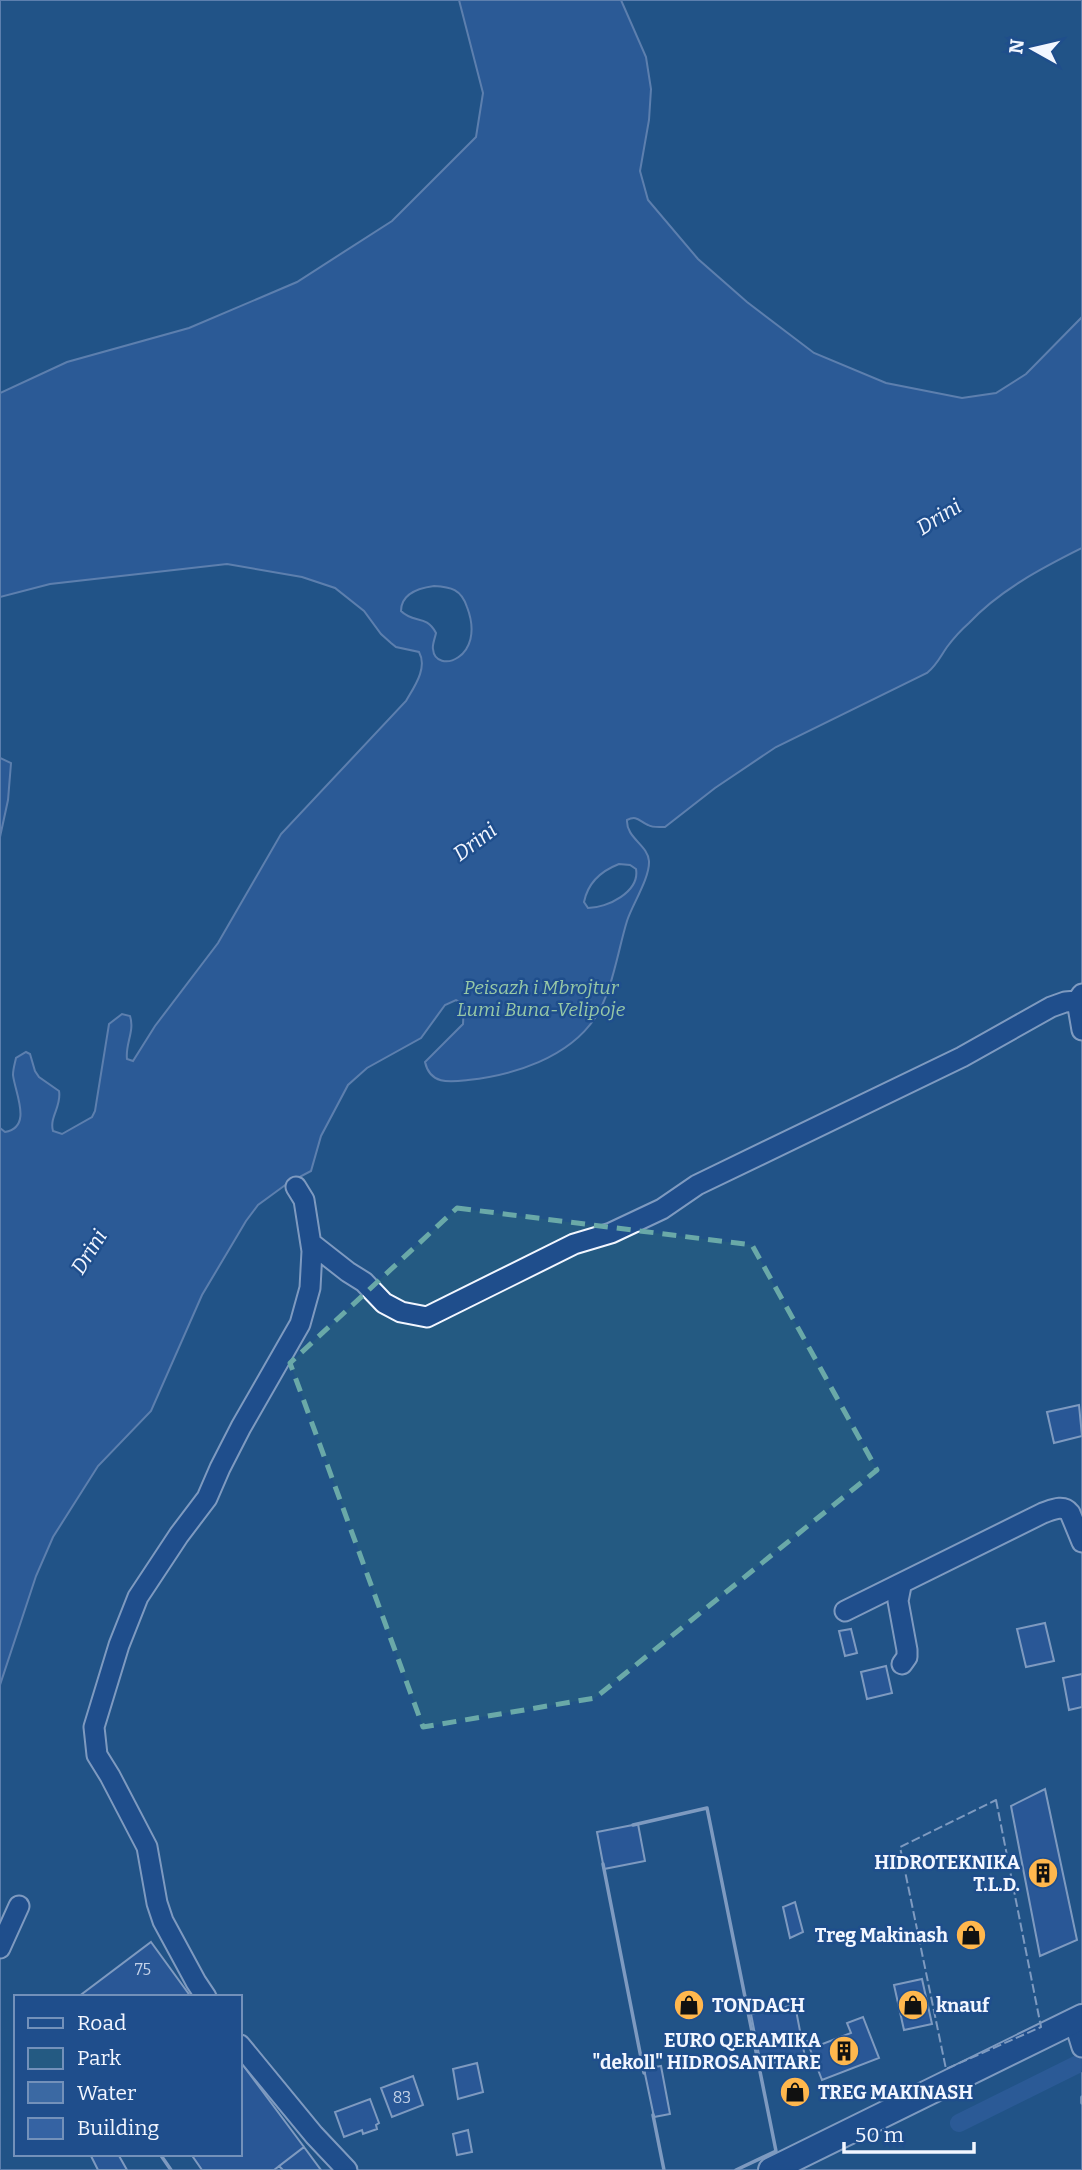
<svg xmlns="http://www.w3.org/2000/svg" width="1082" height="2170" font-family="Bitter,serif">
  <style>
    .green { fill: #245a82; stroke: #a8bbd7; stroke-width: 2; fill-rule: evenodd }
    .water { fill: #3b69a3; stroke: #a8bbd7; stroke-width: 2; fill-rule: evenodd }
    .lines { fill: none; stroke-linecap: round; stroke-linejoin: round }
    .canal { stroke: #3b69a3; stroke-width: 18 }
    .building { fill: #3563a3; stroke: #f2f6ff; stroke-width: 2 }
    .minor-casing { stroke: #f2f6ff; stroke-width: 23 }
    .major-casing { stroke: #f2f6ff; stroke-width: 28 }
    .minor { stroke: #1f4e8c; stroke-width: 19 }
    .major { stroke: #1f4e8c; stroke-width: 24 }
    .fence { stroke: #f2f6ff; stroke-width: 2; stroke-dasharray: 9 3.5; stroke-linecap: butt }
    .wall { stroke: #f2f6ff; stroke-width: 3.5 }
    .marked { fill: none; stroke: #6aa9a8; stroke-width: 5; stroke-dasharray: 14 9; stroke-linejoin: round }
    .labels { text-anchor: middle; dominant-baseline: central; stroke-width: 5; stroke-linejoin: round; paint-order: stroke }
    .number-label { font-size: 16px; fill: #c3d1e8 }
    .park-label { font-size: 19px; font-style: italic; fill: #97c8a6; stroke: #1f4e8c }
    .poi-label { font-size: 19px; font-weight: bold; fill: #f2f6ff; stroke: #1f4e8c; text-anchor: end }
    .water-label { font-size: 21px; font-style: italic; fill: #f2f6ff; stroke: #1f4e8c }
  </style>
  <rect width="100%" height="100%" fill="#1f4e8c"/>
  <path class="green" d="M0,0H1082V2170H0ZM16,1997H240V2154H16Z"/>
  <path class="water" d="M459,0H621L646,57L651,89L649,120L640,171L648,200L698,259L747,302L814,353L886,383L962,398L996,393L1026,374L1082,317V548C1042,568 1000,590 969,623C961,630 953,639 947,647C940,657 937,665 927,673L776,747L715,788L665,827C660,827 653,828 648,825C639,821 637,815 627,820C626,838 648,845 649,861C650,878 632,905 627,921C618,950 612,993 595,1018C568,1058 514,1075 468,1080C450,1082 430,1085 425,1062L463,1024L464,1004L456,1000L445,1005L421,1038L367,1068L348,1085L321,1136L311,1171L288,1183L258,1205L246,1221L202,1295L151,1411L98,1466L53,1537L36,1576L0,1685V1128L5,1132C33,1127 15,1093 13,1075C13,1069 15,1063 16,1058L26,1052L30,1054L35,1071L39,1077L59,1091C62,1106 49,1117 53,1131L62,1134L92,1117L95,1111L109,1024L122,1014L130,1016C135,1031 125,1044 127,1059L133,1061L155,1026L218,943L281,834L406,701C414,687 428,668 419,652L396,647L391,643L381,634L364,611L335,588L302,577L227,564L50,584L0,597V393L67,362L189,328L297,282L392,221L476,137L483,93ZM434,586C451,587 461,589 467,607C487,659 435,675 433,649C432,645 435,638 436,633C426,614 414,624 401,611C401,593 419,588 434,586ZM619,864L630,865L636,869C640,892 607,908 588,908L584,902C588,882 601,871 619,864Z
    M0,758L11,763L8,800L0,837Z"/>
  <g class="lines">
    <path class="canal" d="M959,2123L1082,2062"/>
  </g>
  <path class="building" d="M1079,1405L1082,1436L1054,1443L1047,1412Z
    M1045,1623L1054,1661L1026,1667L1017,1629Z
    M851,1629L857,1653L845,1656L839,1631Z
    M886,1666L892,1693L867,1699L861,1672Z
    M1082,1674V1707L1069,1710L1063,1678Z
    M1045,1789L1077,1940L1040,1956L1011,1806Z
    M638,1824L645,1861L604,1869L597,1832Z
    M795,1902L803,1932L790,1938L783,1907Z
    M151,1942L191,1997H78Z
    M922,1979L932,2024L904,2030L894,1985Z
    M795,2005L805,2057L761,2065L751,2014Z
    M863,2017L879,2058L822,2080L807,2041L817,2037L820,2045L851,2033L847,2023Z
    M240,2061L304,2147L274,2170H202L191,2154H240Z
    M477,2063L483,2092L458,2099L453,2069Z
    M661,2066L670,2114L654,2117L644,2069Z
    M413,2076L423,2105L392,2117L381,2088Z
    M370,2099L379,2123L376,2125L377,2129L363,2134L362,2130L344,2137L335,2112Z
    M468,2130L472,2152L457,2155L453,2134Z
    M304,2147L321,2170H283L279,2166Z
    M90,2154H118L127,2170H98Z"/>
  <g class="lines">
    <g class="minor-casing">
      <path id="minor" d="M1082,994L1077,1001L1082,1030
        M311,1243L348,1272L364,1282L384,1303L401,1312L427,1317L574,1244L611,1233L662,1209L697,1185L962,1057L1051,1007L1065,1002L1077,1001
        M901,1586L898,1601L907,1650V1657L902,1664
        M845,1611L1043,1513C1052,1510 1063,1504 1070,1513L1082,1542
        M0,1948L19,1906
        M206,1997L196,1982L163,1921L157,1903L147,1847L110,1776L97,1755L94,1727L119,1645L138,1597L179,1535L207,1498L220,1468L241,1427L300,1324L310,1288L312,1251L304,1200L296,1187
        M1074,2021L1082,2047
        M240,2045L314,2135L347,2170"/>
    </g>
    <g class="major-casing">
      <path id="major" d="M771,2170L1082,2017"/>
    </g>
    <use href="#minor" class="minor"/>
    <use href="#major" class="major"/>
    <path class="fence" d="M996,1800L1041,2027L946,2069L900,1847Z"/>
    <path class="wall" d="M633,1825L707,1808L776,2151L736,2170
      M603,1864L644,2073
      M1082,2097V2103
      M653,2115L664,2170
      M160,2154L171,2170"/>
  </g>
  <path d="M0 0H1082V2170H0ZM457,1208L752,1245L877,1470L595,1698L423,1727L290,1363Z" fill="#1f4e8c" fill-opacity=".55" fill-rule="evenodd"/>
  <path class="marked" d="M457,1208L752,1245L877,1470L595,1698L423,1727L290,1363Z"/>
  <defs>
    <g id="building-disc" transform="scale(1.575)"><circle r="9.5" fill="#ffb74d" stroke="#1f4e8c"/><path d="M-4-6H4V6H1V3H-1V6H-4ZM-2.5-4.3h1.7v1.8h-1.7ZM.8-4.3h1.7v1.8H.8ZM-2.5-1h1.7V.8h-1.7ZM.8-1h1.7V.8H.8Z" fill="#111"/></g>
    <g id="shop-disc" transform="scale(1.575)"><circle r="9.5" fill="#ffb74d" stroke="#1f4e8c"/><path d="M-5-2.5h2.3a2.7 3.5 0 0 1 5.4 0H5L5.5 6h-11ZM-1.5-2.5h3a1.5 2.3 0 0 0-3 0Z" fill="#111"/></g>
  </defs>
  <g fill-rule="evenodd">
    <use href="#building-disc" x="1043" y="1873"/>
    <use href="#shop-disc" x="971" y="1935"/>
    <use href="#shop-disc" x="689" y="2005"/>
    <use href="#shop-disc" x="913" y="2005"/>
    <use href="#building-disc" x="844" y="2051"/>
    <use href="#shop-disc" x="795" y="2092"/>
  </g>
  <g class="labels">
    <g class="number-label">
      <text x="143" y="1969">75</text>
      <text x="402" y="2097">83</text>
    </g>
    <g class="park-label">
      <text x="541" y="987">Peisazh i Mbrojtur<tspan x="541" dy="22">Lumi Buna-Velipoje</tspan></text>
    </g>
    <g class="poi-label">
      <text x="1020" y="1862">HIDROTEKNIKA<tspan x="1020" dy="22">T.L.D.</tspan></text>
      <text x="948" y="1935">Treg Makinash</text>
      <text x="712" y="2005" text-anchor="start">TONDACH</text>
      <text x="936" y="2005" text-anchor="start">knauf</text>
      <text x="821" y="2040">EURO QERAMIKA<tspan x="821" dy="22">"dekoll" HIDROSANITARE</tspan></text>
      <text x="818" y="2092" text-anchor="start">TREG MAKINASH</text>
    </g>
    <g class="water-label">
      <text transform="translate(939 517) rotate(-32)">Drini</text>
      <text transform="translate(475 842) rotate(-37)">Drini</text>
      <text transform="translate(89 1252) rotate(-58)">Drini</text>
    </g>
  </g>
  <rect x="14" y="1995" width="228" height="161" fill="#1f4e8c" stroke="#7391ba" stroke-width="2"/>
  <rect x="28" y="2018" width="35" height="10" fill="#1f4e8c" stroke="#7391ba" stroke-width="2"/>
  <text x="77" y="2030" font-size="21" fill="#f2f6ff">Road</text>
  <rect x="28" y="2048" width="35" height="21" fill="#245a82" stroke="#7391ba" stroke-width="2"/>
  <text x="77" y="2065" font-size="21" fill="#f2f6ff">Park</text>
  <rect x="28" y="2082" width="35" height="21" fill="#3b69a3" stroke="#7391ba" stroke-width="2"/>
  <text x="77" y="2100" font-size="21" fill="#f2f6ff">Water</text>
  <rect x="28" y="2118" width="35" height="21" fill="#3563a3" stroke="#7391ba" stroke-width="2"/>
  <text x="77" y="2135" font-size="21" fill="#f2f6ff">Building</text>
  <g transform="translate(1033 49) rotate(278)" stroke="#1f4e8c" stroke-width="5" paint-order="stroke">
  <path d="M0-5L12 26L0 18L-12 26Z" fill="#f2f6ff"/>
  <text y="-10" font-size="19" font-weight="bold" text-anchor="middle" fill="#f2f6ff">N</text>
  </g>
  <path d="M844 2142v10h130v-10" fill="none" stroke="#f2f6ff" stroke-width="3.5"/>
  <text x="855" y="2142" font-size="21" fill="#f2f6ff" stroke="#1f4e8c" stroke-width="5" paint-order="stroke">50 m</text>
</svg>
